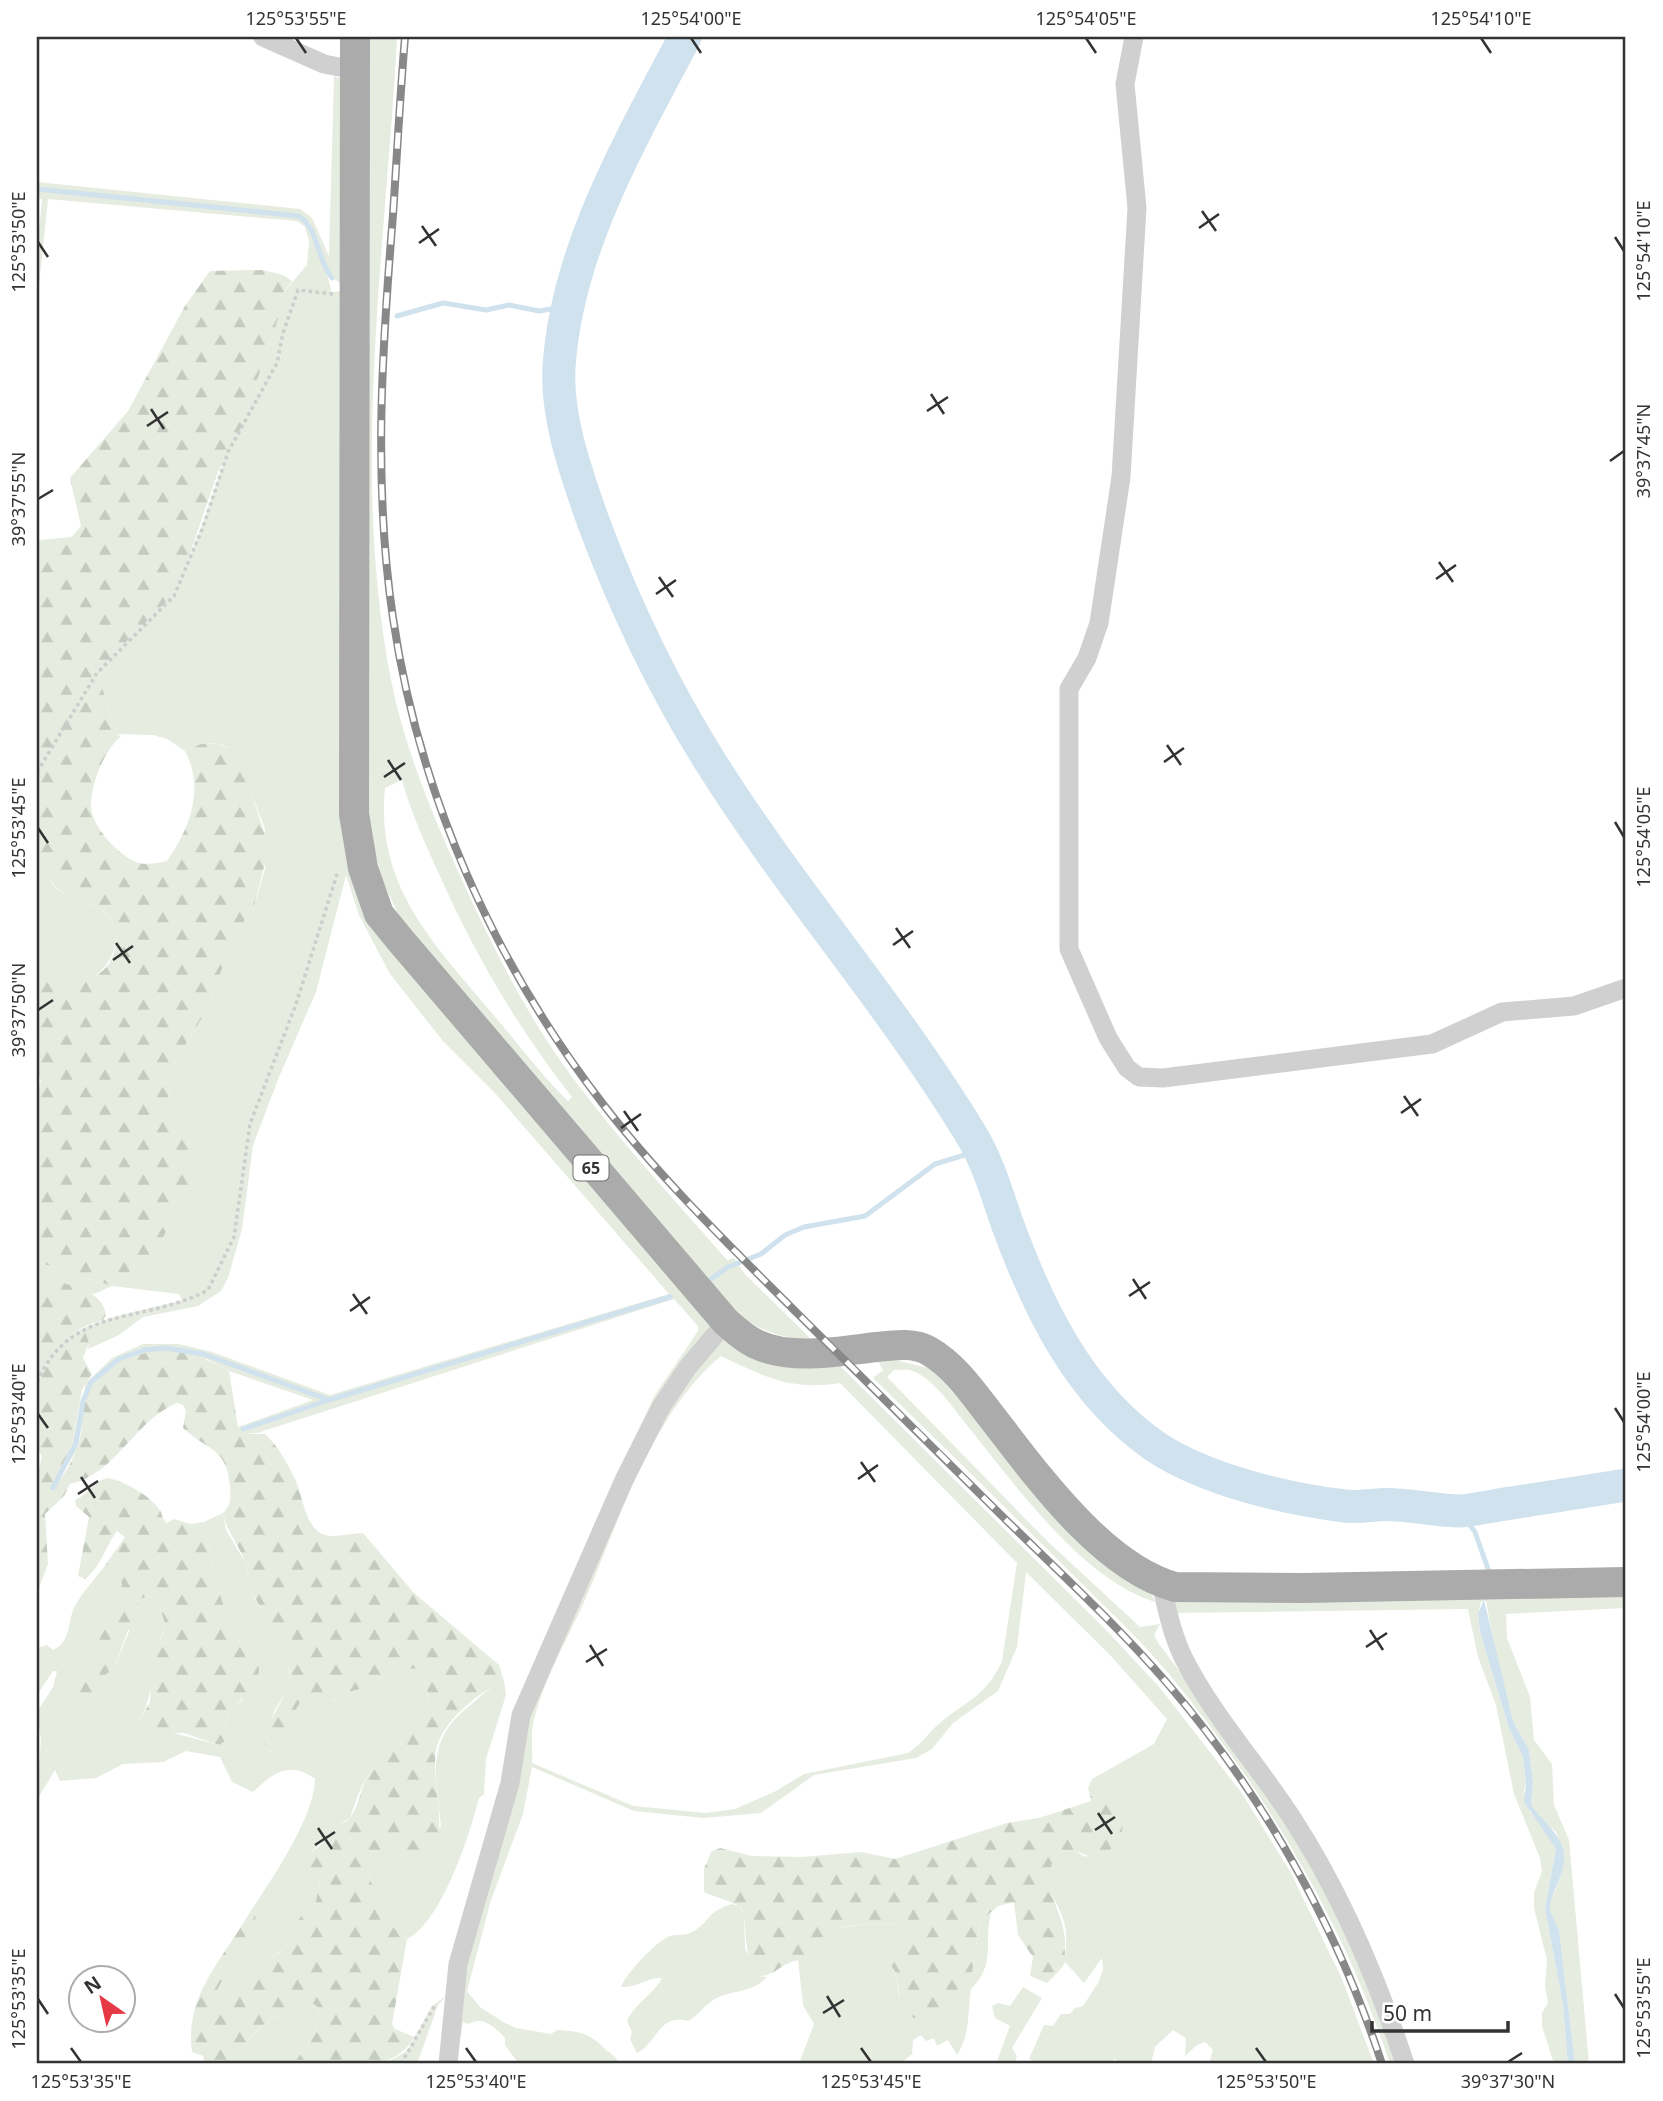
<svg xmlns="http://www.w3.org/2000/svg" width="1663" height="2101" font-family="'Noto Sans',sans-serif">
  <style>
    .grass { fill: #e6ecdf; fill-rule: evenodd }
    .forest { fill: url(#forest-firs) }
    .water { fill: #cfe2ee }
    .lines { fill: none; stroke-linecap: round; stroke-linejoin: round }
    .stream { stroke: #cfe2ee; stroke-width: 5 }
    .river { stroke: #cfe2ee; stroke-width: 33 }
    .path { stroke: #cdcdcd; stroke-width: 3.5; stroke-dasharray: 3.5 3.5; stroke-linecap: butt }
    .minor { stroke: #d0d0d0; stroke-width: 19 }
    .primary { stroke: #ababab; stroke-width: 30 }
    .rail-casing { stroke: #888; stroke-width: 8 }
    .rail { stroke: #fff; stroke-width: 5; stroke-dasharray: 16; stroke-linecap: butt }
    .ticks { fill: none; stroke: #333; stroke-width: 2.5 }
    .labels { text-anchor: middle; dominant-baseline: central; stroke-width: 7; stroke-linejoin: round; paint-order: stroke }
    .shield { fill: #fff; stroke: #707070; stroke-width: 2 }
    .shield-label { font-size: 16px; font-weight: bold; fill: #333 }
    .neatline { fill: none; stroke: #333; stroke-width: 2.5 }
    .ticks-label { font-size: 18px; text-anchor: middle; fill: #333 }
  </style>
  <defs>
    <pattern id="forest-firs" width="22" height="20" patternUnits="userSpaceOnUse" patternTransform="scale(1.75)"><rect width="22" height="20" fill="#e6ecdf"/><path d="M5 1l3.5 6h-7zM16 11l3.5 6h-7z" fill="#c6cbc0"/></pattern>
  </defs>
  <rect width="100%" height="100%" fill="#fff"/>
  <path class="grass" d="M368,37H397C386,248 350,470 391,680C405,750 433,816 462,880C489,939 517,996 553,1050C605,1126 667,1191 727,1260L734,1258L744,1273L814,1342C782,1337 761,1333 736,1312L400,918L383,882L369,830ZM402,780C411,813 425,843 439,874C475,955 518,1028 572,1097L568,1101C540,1074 516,1041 491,1012C433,943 375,885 385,788Z
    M334,76L341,79L342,284C314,270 324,229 300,215L37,187V182L300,209L312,218L329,256Z
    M37,190L299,217C309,224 331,280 331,292L342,291L351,858L710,1326L618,1472L655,1395L698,1331V1326L674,1299L257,1433L244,1434L238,1427L313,1400L229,1371L207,1359L111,1368L86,1395L77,1449L49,1496L73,1441L86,1383L112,1358L143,1344H179L212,1352L330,1395L669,1294L494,1092L443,1041L390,974L359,915L346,875L316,992L279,1077L253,1145L242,1229L228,1278L221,1291L198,1306L143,1317L119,1335L88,1349L89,1343L52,1355L37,1385C37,1323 139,1313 182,1300L179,1294L112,1286L94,1294L37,1279V1262L112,1286L157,1249L189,1187L170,1103L169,1080L179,1055L205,1013L237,930L253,911L265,869V829L251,792L248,763C226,742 214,738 185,751L167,739L153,735L116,734L98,674L37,775V769L96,672L173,595L202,526L227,452L258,395L256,380L278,319L283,293L307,265L309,241L305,227L297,221L48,199L37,305V252L42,199L37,198Z
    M37,853C42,863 47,879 55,887C71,903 104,900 113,924C124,953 97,985 69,986C58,986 46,982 37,979Z
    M725,1339L838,1364L1108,1632L1161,1689L1241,1792L1291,1873L1342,1979L1374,2064H1209L1213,2050L1205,2042L1197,2045L1185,2056L1186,2038L1173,2030L1155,2047L1151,2064H1121L1115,2059L1110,2064H1037L1029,2059L1044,2025L1053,2026L1061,2014H1070L1075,2008L1083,2006L1098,1983L1103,1970L1102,1958L1084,1983L1065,1962C1065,1953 1067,1943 1066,1933C1064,1902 1034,1887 1058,1853L1074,1850L1085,1857L1115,1845L1124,1825L1108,1793L1090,1796L1088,1788L1092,1779L1154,1744L1167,1719L1111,1656L1026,1572L1017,1647L998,1691L953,1723L932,1749L916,1758L814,1775L761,1813L703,1818L634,1811L532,1767L523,1814L491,1900L467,1991L480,2007L505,2023L516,2028L551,2034L557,2030C577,2031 590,2033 604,2048C610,2054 616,2055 619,2064H519L505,2045V2038C496,2028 482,2015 469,2024L463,2022L456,2064L459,1997L525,1725L654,1429L714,1346ZM721,1356C763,1376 790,1391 840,1383L1017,1563L1002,1661C985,1698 968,1699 940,1723C928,1733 921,1745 908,1753L804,1774L776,1791L735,1809L706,1813L633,1806L532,1763C533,1749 530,1734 534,1720C544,1679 567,1640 584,1602C620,1520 651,1414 721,1356Z
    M895,1360L928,1368L941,1379L987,1430L1152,1594L1155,1602C1082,1579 1017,1487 970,1429C954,1410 935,1378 910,1370C905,1369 899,1370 894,1370L887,1377L1045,1539L1140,1627L1160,1624L1154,1635L1159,1644L1258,1775L1335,1906L1399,2064H1390C1344,1922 1264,1789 1169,1674C1138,1637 1101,1603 1066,1568C1002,1504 938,1441 873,1378L883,1370L878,1361Z
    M223,1513L226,1530L245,1562L254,1598L285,1645L289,1662V1688L274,1711L264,1755L273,1749L301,1701L332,1702L343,1692C374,1692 380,1666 417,1669C451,1715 396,1741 370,1773C360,1785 355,1804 350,1818C331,1827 321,1845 305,1858L321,1874L315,1906L283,1949L271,1959L254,1986L243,1996L218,2009L209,2003L255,1917L250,1912C272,1879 314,1818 315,1779C290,1760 273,1773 253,1792L232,1782L220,1757L186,1751L163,1762L123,1764L96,1778L60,1781L55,1770L37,1800L41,1739L37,1712L53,1687L57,1671H53L37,1695V1648L47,1645L53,1650C72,1641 67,1621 75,1606C83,1591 96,1578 106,1564L115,1569L122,1585L92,1655L71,1729L85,1716L103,1677L114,1668L138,1610L139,1599L152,1596L161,1611L166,1627C149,1656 157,1690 140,1720C165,1733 192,1737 219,1745L232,1705L242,1701L259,1667C223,1631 214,1571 204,1522Z
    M1626,1594V1608L1506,1614L1507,1638L1530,1697L1534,1740L1552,1764L1554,1805L1569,1840L1589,2064H1575L1559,1930L1550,1911V1903L1561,1876L1564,1855L1556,1832L1543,1822L1531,1805L1533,1782L1529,1750L1513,1721L1496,1656L1486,1601L1481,1602L1478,1613L1480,1632L1509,1728L1523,1757L1526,1783L1524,1791L1530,1812L1555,1843L1556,1849L1545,1908L1563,2005L1568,2064H1554L1542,2026V2013L1548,2003L1545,1986L1547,1960L1534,1908V1893L1542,1871L1540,1858L1514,1794L1496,1705L1478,1657L1468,1609L1173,1613L1174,1601Z
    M504,1681L506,1695L486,1759L484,1794L479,1798C470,1834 442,1922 407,1939L383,1920L379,1897L368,1876L398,1851L411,1869L441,1826C436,1772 424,1740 473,1703C483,1694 491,1686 504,1681Z
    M732,1904L739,1906L744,1914L745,1948L757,1976L767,1977C752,1994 733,1989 715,1999C705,2004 699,2015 688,2021C658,2013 658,2043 637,2053L630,2039L632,2032L627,2021C635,2003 654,1994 662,1978C647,1977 637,1988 621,1987C625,1975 657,1940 670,1936C677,1934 685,1936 692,1932C710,1923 705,1912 732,1904Z
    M991,1913C983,1944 997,1963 971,1989C967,2013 971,2033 957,2055L948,2040L937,2046L934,2038L926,2041L921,2035L913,2040L912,2054L900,2064H799L814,2024L803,2005L798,1959C815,1957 822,1941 836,1930C845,1924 895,1922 905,1925L907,1933L891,1946L886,1960L895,1971L899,1996L947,2007L972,1973L980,1922Z
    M1023,1987L1042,1998L1012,2048L1017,2056L1014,2064H996L1010,2026L995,2018L992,2006L998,2003L1010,2006Z
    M447,1995L438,2005L417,2064H384L407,2051L432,2006Z
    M311,2001L318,2006C321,2031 307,2046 293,2064H236C248,2028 278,2014 311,2001Z"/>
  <path class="forest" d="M262,270L283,275L292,281L283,293L278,319L257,380L258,395L218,472L180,582L173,595L96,672L37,769V543L40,540L72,537L81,526L70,478L128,411L185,306L210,271Z
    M98,674L116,734L121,736C104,751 91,783 91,806C91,826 120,858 139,863C148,865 158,863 167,861C190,829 205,788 185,751L201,744H217L241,752L248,763L251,792L269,847L253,911L237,930L205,1013L179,1055L169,1080L170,1103L190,1141L195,1162L189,1187L157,1249L112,1286L37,1262V1096L41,1081L37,1069V979C76,993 125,976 114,927C107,899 70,904 55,886C49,880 39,862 37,853C34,841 34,785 38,774C48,741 79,702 98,674Z
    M39,1277C61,1284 103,1287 106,1315L103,1320C72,1328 49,1349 37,1379Z
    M84,1329L89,1343L83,1358L92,1374L82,1390L73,1441L50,1493C63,1478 79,1452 81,1432C83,1420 81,1406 86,1394C101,1360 156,1344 189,1353C203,1357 216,1364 229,1371L238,1427L244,1434H265C279,1447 287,1463 295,1479C303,1496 305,1529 325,1535C336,1538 351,1533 363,1533L414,1593L499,1665L504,1681C479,1692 448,1717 438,1743C425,1777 463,1857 410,1869L398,1851L368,1876L379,1897L384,1920L407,1939L392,2024L395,2029L414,2037C392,2078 333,2064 293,2064C307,2046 321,2031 318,2007L311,2002C278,2013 248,2028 236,2064H205L203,2056L192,2052C184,1995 224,1958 250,1912L256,1917L210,2003L218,2009C252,1990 248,1989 270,1960C274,1956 280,1953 283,1949C298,1931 291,1918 315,1906L321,1874L309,1869L305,1858L323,1843L326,1831C333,1826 346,1823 350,1818C360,1806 360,1785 370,1773C396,1741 451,1714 417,1669C380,1666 374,1692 343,1692L320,1712L301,1701L273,1749L264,1755C260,1717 294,1701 289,1665C285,1638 267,1621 255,1598C249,1588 249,1573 245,1562C239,1544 227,1533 223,1513C231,1506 231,1498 230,1487C227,1447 209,1452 183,1428L186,1411L183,1405L177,1403C134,1421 116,1474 70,1484L64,1496L45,1514L48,1564L37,1593V1477L42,1457L37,1446V1385L52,1355Z
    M107,1478C124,1481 148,1494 159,1509C163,1514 161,1518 167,1523L174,1519L190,1524L204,1522C214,1571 223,1631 259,1667C260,1682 246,1699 232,1706L225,1725L228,1739L219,1745L184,1733L143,1732L140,1720L150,1702L152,1658L166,1627L161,1611L152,1596L139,1599L138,1610L143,1621L136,1629L128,1630L114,1668L103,1677L85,1716L71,1730L75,1708L92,1655L122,1585L115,1569L106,1564L125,1537L117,1531C105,1547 101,1567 85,1579L78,1576L89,1517L76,1506L75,1500C87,1495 95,1481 107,1478Z
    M1108,1793C1133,1806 1126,1845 1101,1855C1090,1860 1084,1853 1075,1851C1070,1850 1063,1852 1058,1853C1035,1884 1067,1913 1065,1946C1064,1950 1066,1958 1065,1962C1062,1969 1052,1978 1047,1983L1030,1976L1033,1957L1018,1935L1014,1902L998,1906L980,1922L972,1973L947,2007L931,2018H914L902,2009L895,1971L886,1960L891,1946L907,1933L905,1925C897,1922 848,1924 840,1928C827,1934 820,1952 808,1958C803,1960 796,1960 791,1962C778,1967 772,1977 757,1976C741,1956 749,1915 740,1907C732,1901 714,1897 704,1892V1869L711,1852L720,1848L752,1856L802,1857L861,1852L895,1859L1007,1823L1039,1818L1091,1801L1090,1796Z"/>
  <path class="water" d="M1484,1600L1513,1721L1529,1750L1533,1782L1531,1805C1550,1831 1574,1841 1560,1878C1555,1890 1550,1898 1550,1911L1559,1930L1575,2064H1568L1563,2005L1545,1908L1556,1849L1524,1802L1526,1783L1523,1757L1509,1728L1480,1632L1478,1613Z"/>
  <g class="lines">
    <path class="stream" d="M37,189L299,216C318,228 317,260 332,278
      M397,316L443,303L486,310L509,305L539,311L569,306
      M711,1279L728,1267L761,1254L785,1235L804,1227L865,1216L935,1164L968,1154L975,1141
      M243,1429L329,1400L670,1297
      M53,1488L76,1443L83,1401L91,1382L119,1359L144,1350L166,1348L203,1354L329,1400
      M1459,1511L1475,1532L1488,1569"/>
    <path class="river" d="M685,37C631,140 566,250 559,368C556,418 577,475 593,521C625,607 664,689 713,766C793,893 894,1007 972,1136C988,1163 997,1194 1007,1223C1038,1308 1079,1394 1156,1447C1206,1480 1286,1499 1345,1506C1362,1508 1380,1503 1397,1505C1418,1506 1440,1511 1460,1511C1477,1510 1495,1505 1512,1503C1550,1497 1588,1491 1626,1485"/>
    <path class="path" d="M37,772L97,673L174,596L203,527L228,452L277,363L283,333L298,290L333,294
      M37,1382C72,1303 143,1325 208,1290L234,1237L250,1124L296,1004L338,871
      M401,2064L435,2005"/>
    <path class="minor" d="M263,37L324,64L354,70
      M1134,37L1125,84L1137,208L1121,477L1099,623L1087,658L1069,689V949L1108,1038L1127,1068L1139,1077L1163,1078L1432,1044L1502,1012L1574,1006L1626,988
      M1161,1583C1167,1609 1172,1635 1184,1659C1213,1716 1258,1765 1292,1818C1342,1895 1377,1978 1405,2064
      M448,2064L458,1964L510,1783L521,1715L624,1480L661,1407L688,1367L726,1322"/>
    <path class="primary" d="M355,37L354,814L363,868L379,914L401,941L726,1322C735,1330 745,1339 756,1344C791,1361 840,1351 877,1347C894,1345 914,1342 929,1351C955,1366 973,1393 991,1416C1036,1474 1102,1567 1175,1587L1303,1588L1626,1582"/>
    <g class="rail-casing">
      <path id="rail" d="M405,37C400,96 397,155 393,215C382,349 373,484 393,618C419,795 494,963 603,1104C661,1179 730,1246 797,1313C865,1380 933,1447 1000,1514C1056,1569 1115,1623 1167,1683C1262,1793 1337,1926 1382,2064"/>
    </g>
    <use href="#rail" class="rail"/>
  </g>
  <path class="ticks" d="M296,38L306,53M691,38L701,53M1086,38L1096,53M1481,38L1491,53M1202,211L1216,231M422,226L436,246M1199,228L1219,214M1615,237L1624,251M38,242L48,257M419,243L439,229M931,394L944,414M151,409L164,429M927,411L948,397M147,426L168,412M1610,461L1624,451M38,499L53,490M1439,562L1453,582M659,577L673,597M1436,579L1456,565M656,594L676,580M1167,745L1181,765M388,760L401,780M1164,762L1184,748M384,777L405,763M1615,822L1624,837M38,828L48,843M896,928L910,948M116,943L130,963M893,945L913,931M113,960L133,946M38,1010L53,1000M1404,1096L1418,1116M624,1111L638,1131M1401,1113L1421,1099M621,1128L641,1114M1133,1279L1146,1299M353,1294L367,1314M1129,1296L1150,1282M350,1311L370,1297M1615,1408L1624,1422M38,1414L48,1428M861,1462L875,1482M81,1477L95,1498M858,1479L878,1465M78,1494L98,1481M1370,1630L1383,1650M590,1645L603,1666M1366,1647L1387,1633M586,1662L607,1649M1098,1813L1112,1834M318,1828L332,1849M1095,1830L1115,1817M315,1845L335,1832M1615,1994L1624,2008M827,1996L840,2017M38,1999L48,2014M823,2013L844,2000M71,2048L81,2062M466,2048L476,2062M861,2048L871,2062M1256,2048L1266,2062M1508,2062L1522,2053"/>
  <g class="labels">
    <rect class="shield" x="573.5" y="1155.5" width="35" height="25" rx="5"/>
    <g class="shield-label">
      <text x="591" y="1168">65</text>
    </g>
  </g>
  <rect width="1663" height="2101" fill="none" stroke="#ffffff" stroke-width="77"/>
  <g transform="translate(102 1999) rotate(326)"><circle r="33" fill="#ffffff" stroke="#adadad" stroke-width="2"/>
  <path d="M0-5L12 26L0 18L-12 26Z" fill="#e63946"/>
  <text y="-10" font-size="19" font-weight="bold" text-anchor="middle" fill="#333333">N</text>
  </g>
  <path d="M1372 2021v10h136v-10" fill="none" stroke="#333333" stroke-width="3.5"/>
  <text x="1383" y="2021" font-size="21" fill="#333333" stroke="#ffffff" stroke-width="5" paint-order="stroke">50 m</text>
  <rect x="38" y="38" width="1586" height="2024" class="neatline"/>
  <g class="ticks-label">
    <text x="296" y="25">125°53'55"E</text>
    <text x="691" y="25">125°54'00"E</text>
    <text x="1086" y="25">125°54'05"E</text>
    <text x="1481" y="25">125°54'10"E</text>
    <text transform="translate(19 242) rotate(-90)" y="6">125°53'50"E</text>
    <text transform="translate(1644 251) rotate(-90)" y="6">125°54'10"E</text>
    <text transform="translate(1644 451) rotate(-90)" y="6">39°37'45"N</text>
    <text transform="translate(19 499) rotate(-90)" y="6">39°37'55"N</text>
    <text transform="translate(19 828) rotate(-90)" y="6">125°53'45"E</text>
    <text transform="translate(1644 837) rotate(-90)" y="6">125°54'05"E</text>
    <text transform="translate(19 1010) rotate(-90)" y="6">39°37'50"N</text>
    <text transform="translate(19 1414) rotate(-90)" y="6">125°53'40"E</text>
    <text transform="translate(1644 1422) rotate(-90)" y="6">125°54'00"E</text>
    <text transform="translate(19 1999) rotate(-90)" y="6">125°53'35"E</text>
    <text transform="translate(1644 2008) rotate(-90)" y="6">125°53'55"E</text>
    <text x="81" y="2088">125°53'35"E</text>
    <text x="476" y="2088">125°53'40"E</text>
    <text x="871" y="2088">125°53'45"E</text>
    <text x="1266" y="2088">125°53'50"E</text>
    <text x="1508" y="2088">39°37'30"N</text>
  </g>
</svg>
